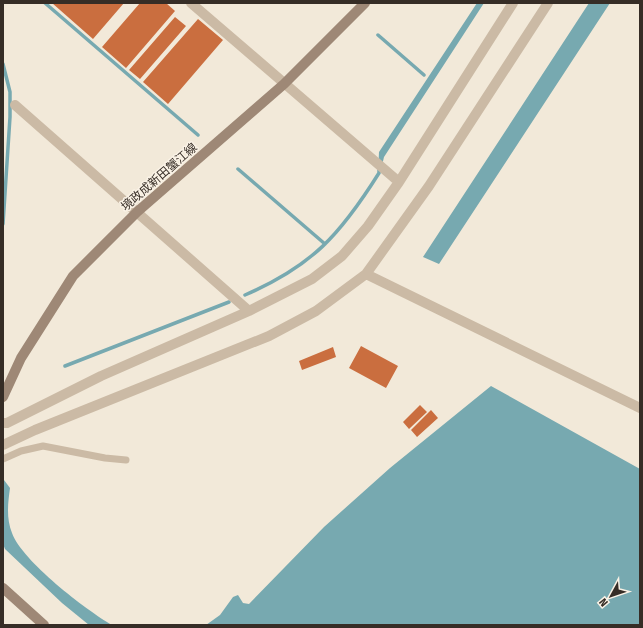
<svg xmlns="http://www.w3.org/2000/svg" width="643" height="628" font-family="'Fira Sans Condensed','Noto Sans JP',sans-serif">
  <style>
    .water { fill: #77a9b0 }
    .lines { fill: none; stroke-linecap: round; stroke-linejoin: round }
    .stream { stroke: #77a9b0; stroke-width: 3.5 }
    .building { fill: #ca6e3f }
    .lane { stroke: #cbbaa5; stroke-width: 7 }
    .street { stroke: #cbbaa5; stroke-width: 10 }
    .secondary { stroke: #9e8876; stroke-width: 10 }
    .labels { text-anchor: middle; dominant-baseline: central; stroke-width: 3; stroke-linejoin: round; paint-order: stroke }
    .street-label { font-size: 12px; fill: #362d26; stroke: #faf2e6 }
  </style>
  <rect width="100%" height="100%" fill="#f2e9d9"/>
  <path class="water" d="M477,3H484L384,157L380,174L378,173L379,152Z
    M589,3H610L439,264L423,257Z
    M491,386L640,469V625H206L220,615L233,597L238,595L243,603L249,604L324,527L390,468Z
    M4,480L10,488C8,503 6,518 12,533C22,561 86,610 112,625H89L62,603L5,549L3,544Z"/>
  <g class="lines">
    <path class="stream" d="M45,3L198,135
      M378,35L424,75
      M3,64L10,92V117L3,224
      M238,169L325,244
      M245,295C312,266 340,235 379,173V170
      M65,366L229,302"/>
  </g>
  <path class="building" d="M52,3H124L93,39Z
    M140,3H166L175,11L126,68L102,47Z
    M175,17L186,26L140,79L129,70Z
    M198,19L223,40L168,104L143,82Z
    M361,346L398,366L386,388L349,368Z
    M333,347L336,357L302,370L299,361Z
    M420,405L427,412L409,429L403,422Z
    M431,410L438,418L417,437L411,430Z"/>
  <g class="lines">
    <path class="lane" d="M3,459L21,451L43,446L105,458L126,460"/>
    <path class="street" d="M191,3L399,182
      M15,105L249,311
      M366,274L640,408
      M3,423H7L101,376L249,311L312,279L342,256L368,226L399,182L513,3
      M3,445L35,430L269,336L316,311L366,274L429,186L548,3"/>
    <path class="secondary" d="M3,397L21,358L73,276L137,212L284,84L365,3
      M3,588L44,625"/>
  </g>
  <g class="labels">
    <g class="street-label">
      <text transform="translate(159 177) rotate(-41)">境政成新田蟹江線</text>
    </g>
  </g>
  <rect width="643" height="628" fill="none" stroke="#362d26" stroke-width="8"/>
  <g transform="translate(611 596) rotate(230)" stroke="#faf2e6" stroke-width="3" paint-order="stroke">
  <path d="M0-3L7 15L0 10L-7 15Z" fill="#362d26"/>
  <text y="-6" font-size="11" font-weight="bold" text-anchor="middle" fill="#362d26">N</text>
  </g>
</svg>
